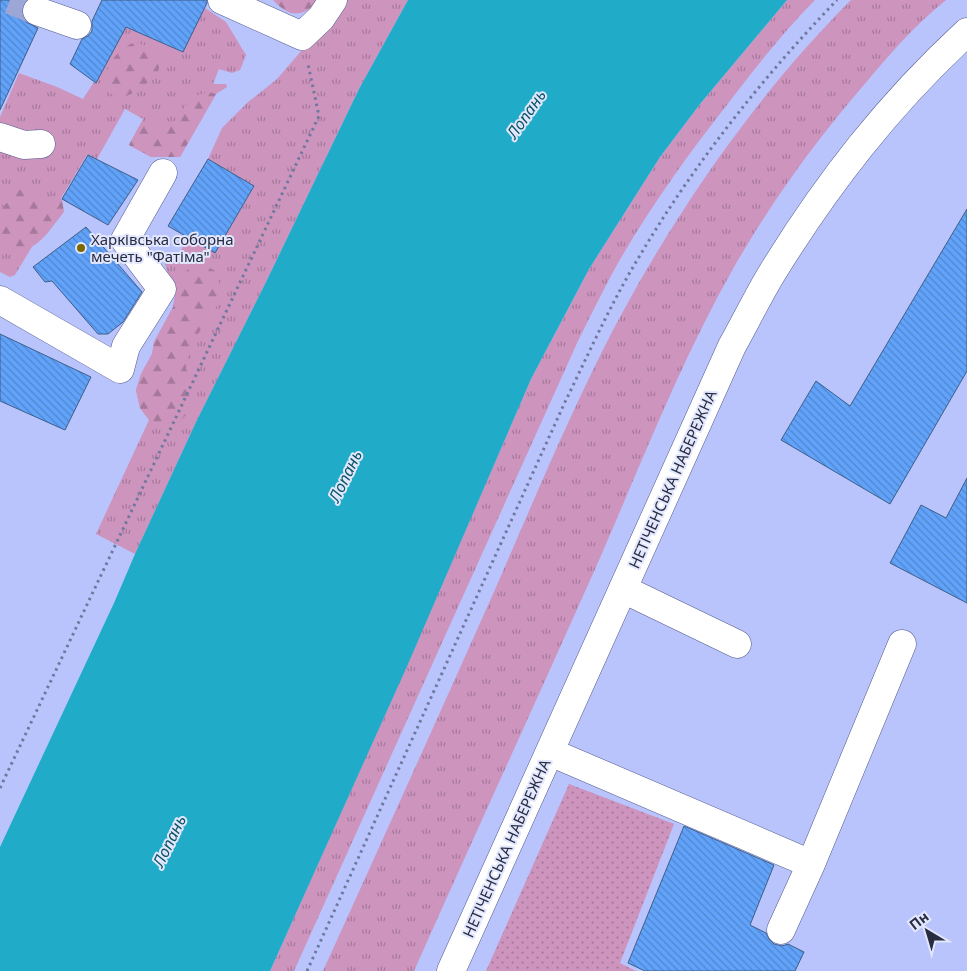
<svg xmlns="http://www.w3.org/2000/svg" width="967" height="971" font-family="'Noto Sans',sans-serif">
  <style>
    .grass { fill: url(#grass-tufts) }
    .forest { fill: url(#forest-firs) }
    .park { fill: url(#park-dots) }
    .water { fill: #20acc8 }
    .building { fill: url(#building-back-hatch); stroke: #3e5e89 }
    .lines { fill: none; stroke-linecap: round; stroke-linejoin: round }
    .minor-tunnel { stroke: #9ca6d7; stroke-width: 28; stroke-dasharray: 28 14; stroke-linecap: butt }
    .minor-casing { stroke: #535b8c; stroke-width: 29 }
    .major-casing { stroke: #535b8c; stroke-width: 29 }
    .path { stroke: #70789e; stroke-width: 3; stroke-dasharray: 2.5 4; stroke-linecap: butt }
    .minor { stroke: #fff; stroke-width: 28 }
    .major { stroke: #fff; stroke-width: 28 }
    .poi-dot { fill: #7c6800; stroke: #e2e7fe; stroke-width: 2 }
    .labels { text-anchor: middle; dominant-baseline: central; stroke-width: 4; stroke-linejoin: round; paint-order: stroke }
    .poi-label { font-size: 15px; fill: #282c41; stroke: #e2e7fe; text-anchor: start }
    .street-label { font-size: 15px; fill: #282c41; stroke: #e2e7fe }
    .water-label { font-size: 16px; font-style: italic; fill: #085462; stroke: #e2e7fe }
  </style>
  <defs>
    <pattern id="grass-tufts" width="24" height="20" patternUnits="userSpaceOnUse" patternTransform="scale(1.25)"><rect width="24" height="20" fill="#cd94be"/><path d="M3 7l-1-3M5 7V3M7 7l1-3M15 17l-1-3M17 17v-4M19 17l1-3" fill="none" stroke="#a6799c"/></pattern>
    <pattern id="forest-firs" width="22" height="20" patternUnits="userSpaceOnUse" patternTransform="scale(1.25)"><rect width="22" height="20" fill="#cd94be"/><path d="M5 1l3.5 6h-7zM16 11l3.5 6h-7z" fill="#a6799c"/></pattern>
    <pattern id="park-dots" width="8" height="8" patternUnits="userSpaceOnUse" patternTransform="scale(1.25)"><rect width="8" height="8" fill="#cd94be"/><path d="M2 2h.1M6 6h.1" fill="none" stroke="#a6799c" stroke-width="1.8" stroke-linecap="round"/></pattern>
    <pattern id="building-back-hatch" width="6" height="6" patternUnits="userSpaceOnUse" patternTransform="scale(1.25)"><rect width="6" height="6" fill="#61a3fa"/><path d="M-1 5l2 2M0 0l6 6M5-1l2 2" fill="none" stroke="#5085cc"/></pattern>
  </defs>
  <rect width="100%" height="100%" fill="#b9c4fc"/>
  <path class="grass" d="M345,0H408L359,89L266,282L196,422L135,554L96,534L149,420L140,408L136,390L141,374L152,354L154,342L173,307L175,296L162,255L174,262L188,238L215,253L254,187L208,159L222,128L247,103L277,79Z
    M787,0H815C784,31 757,66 730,101C689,153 651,206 618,263C604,288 591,315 578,341L294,971H270L406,667L531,379L589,269L660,157L700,104Z
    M851,0H946C912,27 885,60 857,93C811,147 769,206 734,267C680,362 640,467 596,567C536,702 474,836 414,971H323C380,845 437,720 493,594C532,505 569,415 613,330C676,211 756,95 851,0Z
    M205,8L226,22L246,55L240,70L232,73L219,69L213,84H226L227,87L216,94L180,157H151L129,145L143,119L125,109L97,159L87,155L15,275L10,277L0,272V117L19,73L57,87L83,99L94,82L96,83L126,27L182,52Z"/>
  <path class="forest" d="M273,0H318C303,19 288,17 273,0Z
    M135,42L156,49L161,55L158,73L146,84L131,94L121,98L112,95C110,92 107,87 107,84C104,65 119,48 135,42Z
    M209,92L216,94L180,157H151L129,145L141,123L154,128L166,130L176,120L191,97Z
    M25,187L36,190L42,199H62L64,212C46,234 41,248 11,254L0,243V211L16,192Z
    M203,265L214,270L219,281L220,301L194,340L187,356L186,369L193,381L196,391V405L180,421L162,425L149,420L140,408L136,390L141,374L152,354L154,342L173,307L175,296L171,283L191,267Z"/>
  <path class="park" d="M569,784L674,824L620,963L636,971H486Z"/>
  <path class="water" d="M408,0H787L700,104L660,157L589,269L531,379L408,664L270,971H0V847L114,603L135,554L196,422L266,282L359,89Z"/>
  <path class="building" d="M0,0H26L22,6V14L26,22L38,28L0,110Z
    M102,0H207V3L183,52L126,27L96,83L70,64L82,39L88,36L92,31V21Z
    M88,155L138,180L108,225L62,199Z
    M208,159L254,186L215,253L168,226Z
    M967,209V371L890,504L781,440L816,381L850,406Z
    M86,227L142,292L123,322L108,334H98L52,281L45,282L33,267Z
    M0,334L91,377L65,430L0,401Z
    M967,478V603L890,563L921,505L946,518Z
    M684,826L774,865L750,925L766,933L769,939L774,944L782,946L788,944L804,952L795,971H645L628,963Z"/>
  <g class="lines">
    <path class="minor-tunnel" d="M10,0L37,11"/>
    <g class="minor-casing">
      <path id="minor" d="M222,0L302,36L321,18L333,0
        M37,11L77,25
        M0,137L24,145L41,144
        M0,300L120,369L126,346L162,289L125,240L163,173
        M623,589L737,644
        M550,752L811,864
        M781,930L811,864L902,644"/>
    </g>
    <g class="major-casing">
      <path id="major" d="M451,971L732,346C746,321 758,296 772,273C828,182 889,104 967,32"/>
    </g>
    <path class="path" d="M0,788L319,116L308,64
      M307,971L565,402C589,353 611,303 639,257C694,164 762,78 837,0"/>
    <use href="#minor" class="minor"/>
    <use href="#major" class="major"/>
  </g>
  <circle class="poi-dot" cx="81" cy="248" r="5"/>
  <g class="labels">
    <g class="poi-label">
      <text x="91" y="239">Харківська соборна<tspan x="91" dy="17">мечеть "Фатіма"</tspan></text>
    </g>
    <g class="street-label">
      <text transform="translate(672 479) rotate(-66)">НЕТІЧЕНСЬКА НАБЕРЕЖНА</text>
      <text transform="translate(506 848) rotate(-66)">НЕТІЧЕНСЬКА НАБЕРЕЖНА</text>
    </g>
    <g class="water-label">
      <text transform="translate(526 114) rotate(-55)">Лопань</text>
      <text transform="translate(345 476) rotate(-64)">Лопань</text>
      <text transform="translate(169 841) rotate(-64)">Лопань</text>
    </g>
  </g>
  <g transform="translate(927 931) rotate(322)" stroke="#e2e7fe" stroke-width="4" paint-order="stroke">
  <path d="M0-4L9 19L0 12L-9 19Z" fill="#282c41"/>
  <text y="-8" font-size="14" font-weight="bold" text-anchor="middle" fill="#282c41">Пн</text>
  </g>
</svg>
